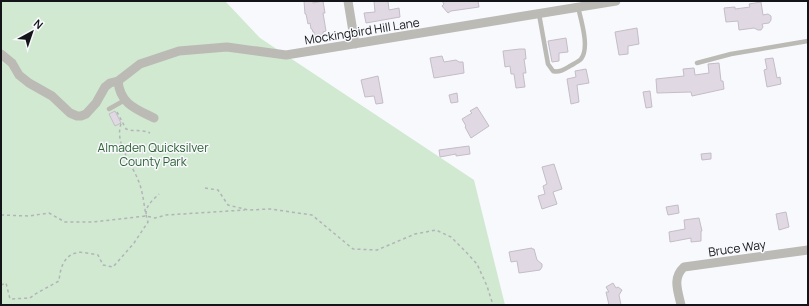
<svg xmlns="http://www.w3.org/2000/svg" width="809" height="306" font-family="Manrope,sans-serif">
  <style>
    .green { fill: #d1e8d1 }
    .building { fill: #e0d9e3; stroke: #c4bdc7 }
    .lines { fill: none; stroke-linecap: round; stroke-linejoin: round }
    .path { stroke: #b2b4b8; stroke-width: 1.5; stroke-dasharray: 3 3; stroke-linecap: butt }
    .service { stroke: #bbbab4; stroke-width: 4.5 }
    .minor { stroke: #bbbab4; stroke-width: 9 }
    .labels { text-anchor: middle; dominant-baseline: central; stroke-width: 3; stroke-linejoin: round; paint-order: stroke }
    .street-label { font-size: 12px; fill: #141519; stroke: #f7f9fd }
    .park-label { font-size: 12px; fill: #2e6032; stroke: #f7f9fd }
  </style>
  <rect width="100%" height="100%" fill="#f7f9fd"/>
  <path class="green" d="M1,1H225L260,38L474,180L505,305H1Z"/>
  <path class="building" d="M304,1H313V3L323,1L325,13H323L326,31L323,32V37L315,38L314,32H313L312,29H311L310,23L308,24L306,14H305Z
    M374,1H388L389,10L399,8L400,17L366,23L364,13L375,12Z
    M442,1H478L479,7L451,11L448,13L442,6L444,4Z
    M761,2L763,15L768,14L771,16V20L769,23L762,24L763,27L761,30H758L754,28L739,30L738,21L726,22L724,8L735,7V9L750,7L749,4Z
    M637,28L639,44L628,46V54L619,55L615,32Z
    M566,38L568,52L559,53V61L552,62L548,41Z
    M520,49H525L526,59H524L526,73H523L525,87L516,88L514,74H511L510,66L505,67L503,51Z
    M442,56L444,62L456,60L459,62H463L464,73L434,78L430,58Z
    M773,58L777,78L780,77L781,84L767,87L764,70L767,69L765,59Z
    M719,63L721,81H723L724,89L692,96L691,92L657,93L656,79L684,76L683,69L694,68L695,75L709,73L708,64Z
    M586,69L589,83L577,85L579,102L571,104L567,79L576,77L575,71Z
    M378,76L383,103L376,104L374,96L365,97L361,80Z
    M650,91L652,107L646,108L643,92Z
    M457,93L458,102L451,103L449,95Z
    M477,107L489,126L471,138L465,127L466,126L462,119L472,113L470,111Z
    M115,111L121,123L115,126L109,114Z
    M469,146L470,154L456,156V154L440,157L439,150Z
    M711,153V159L702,160L701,154Z
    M554,164L562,189L553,192L557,204L542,209L538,196L545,194L543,186L547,184L542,167Z
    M678,205L679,213L668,215L666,207Z
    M786,212L789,227L779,230L776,214Z
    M699,218L702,231H701V241L691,242V238L670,242L669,232L685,229L684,220Z
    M532,248V249H534L537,260L542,264V267L540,270L519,273L517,261L511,262L509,252Z
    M613,283L616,288L618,287L622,290L619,295L621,305H609L606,292H609L606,287Z"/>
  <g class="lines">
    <path class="path" d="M117,112L126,129C134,132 142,129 150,133
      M205,188L218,190L228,205L248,210L270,209L312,215L353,249L377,250L415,234L436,230L451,237L466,252L477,264L487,286L493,305
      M146,214C146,205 153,200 159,194
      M1,215L29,216L49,213L65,222H93L146,216L155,218L166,215L245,210
      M1,285L6,283L10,299L30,298L37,293L59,281C60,270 63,256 76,253C81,251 92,254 98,255L103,265L113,267L134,243L148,222C144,210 144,197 140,185C134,166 114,144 121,124L123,123"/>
    <path class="service" d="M539,14L548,64L553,71C559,73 565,69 570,66C573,64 578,62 581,59C590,48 581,20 578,7
      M697,63L731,54L808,41
      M109,109L125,100"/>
    <path class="minor" d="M348,1L355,44
      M1,54L12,63L19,75L29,83L52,96L70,113L77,116H81L86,114L96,103L105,87L110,83L118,81
      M154,118C136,109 120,104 118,81L140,64L179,51L227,47L286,55L616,1
      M681,305C678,291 672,278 684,267L808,250"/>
  </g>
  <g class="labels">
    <g class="street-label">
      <text transform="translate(362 31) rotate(-9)">Mockingbird Hill Lane</text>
      <text transform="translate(737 248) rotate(-8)">Bruce Way</text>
    </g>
    <g class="park-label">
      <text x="153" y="147">Almaden Quicksilver<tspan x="153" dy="14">County Park</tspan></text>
    </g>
  </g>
  <rect width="809" height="306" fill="none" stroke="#141519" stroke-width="4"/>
  <g transform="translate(32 32) rotate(40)" stroke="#f7f9fd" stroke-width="3" paint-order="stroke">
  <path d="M0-3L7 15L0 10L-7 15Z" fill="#141519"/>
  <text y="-6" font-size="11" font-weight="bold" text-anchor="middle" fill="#141519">N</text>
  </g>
</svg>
